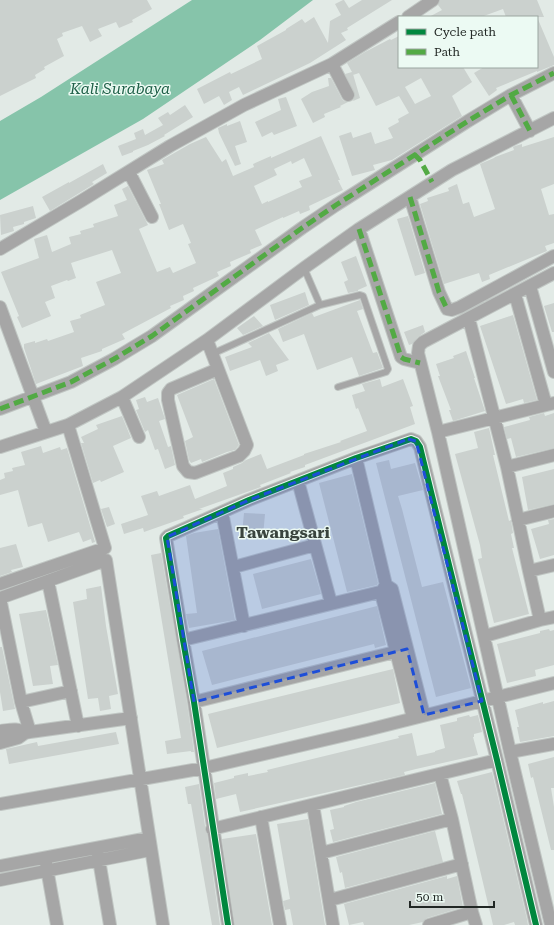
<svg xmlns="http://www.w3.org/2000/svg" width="554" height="925" font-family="'Roboto Serif',serif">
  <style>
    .water { fill: #86c4aa }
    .building { fill: #cbd1ce; fill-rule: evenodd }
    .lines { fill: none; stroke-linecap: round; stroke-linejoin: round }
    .lane-casing { stroke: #c0c6c3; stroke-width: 8 }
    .street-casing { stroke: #c0c6c3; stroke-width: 14 }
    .lane { stroke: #a6a6a6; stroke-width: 6 }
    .street { stroke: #a6a6a6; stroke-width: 12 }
    .quiet { stroke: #52aa44; stroke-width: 5; stroke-dasharray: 10 5; stroke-linecap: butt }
    .cycleway-casing { stroke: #ecfaf3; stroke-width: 8 }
    .cycleway { stroke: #00873e; stroke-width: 6 }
    .marked { fill: #1d4ed8; fill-opacity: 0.2; stroke: #1d4ed8; stroke-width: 3; stroke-dasharray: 8 5; stroke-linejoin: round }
    .labels { text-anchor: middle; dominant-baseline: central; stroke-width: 3; stroke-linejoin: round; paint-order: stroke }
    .water-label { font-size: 15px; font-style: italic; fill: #1f6048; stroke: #ecfaf3 }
    .quarter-label { font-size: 16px; font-weight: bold; fill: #39443e; stroke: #ecfaf3 }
  </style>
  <rect width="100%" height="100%" fill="#e2eae6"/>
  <path class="water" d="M192,0H313L260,40L143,119L0,200V121L41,97Z"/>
  <path class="building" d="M0,0H147L152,9L132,20L133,22L119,28L116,22L98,29L102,36L90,42L82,26L62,33L63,36L57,39L64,56L44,67L45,69L35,75L36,78L0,96Z
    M343,0H344L349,8L362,0H392L347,28L348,30L341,33L346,40L310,63L243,95L239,87L229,92L232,100L224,105L219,96L204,104L197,89L230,72L231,74L262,59L257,46L286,30V29L302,19L305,23L314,17L328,43L330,21L341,15L335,4Z
    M440,0H537L544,17H537L554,57V65L537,72V71L496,88L497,90L489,96L474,73L484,67H537V17H506L503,9L481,17H429L442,10L438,5Z
    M399,36V67H463L472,82L452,96L462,116L392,160L373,165L375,170L352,176L339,136L351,132L353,138L371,132L375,144L393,138L388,128L399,122L398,119L409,113L399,96L376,106L359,73L353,75V74L360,98L353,101L355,95L345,74L352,72L347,63L365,52L390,39L391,40ZM421,78L431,96L415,104L405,87Z
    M328,78H331L342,99L344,101L348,102L340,106L341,107L324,114L325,117L313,123L301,99L312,92L329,86Z
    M286,97L297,126L274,135L272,132L262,137L255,122L281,110L278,99Z
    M185,105L193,117L164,135L165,136L148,145L133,151V152L122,156L118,146L136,139L134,133L143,129L145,135L163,125L158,118L168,112L170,115Z
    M240,121L247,142L235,146L241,164L235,166L219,133L218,128L227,124V126Z
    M321,136L340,180H338L343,190L309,206L310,210L300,214L299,211L283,218V217L255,230L262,245L250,250L251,253L230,262L231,266L217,272L219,276L193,288L194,291L183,296L184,300L170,306L171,308L122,334L125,339L102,349V351L81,358L83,366L36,384L24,348V344L35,341V343L47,339L48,341L74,332L70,321L81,318L80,315L105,305L96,282L121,273L112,250L71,263L76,278L68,281L67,280L51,286L55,298L45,302L51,316L22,328L17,317L19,316L1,272L39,258L34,239L47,235L52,252L71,244L69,237L81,234L80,231L94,227L93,224L118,216L114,205L127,200L122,189L128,186L148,225L139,229L157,272L170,267L173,273L196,263L188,244L191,243L183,224L169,230L159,204H161L147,170L164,164L162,160L190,144L206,137L222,162L226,159L233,176L254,167L253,164L271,156V158ZM304,158L312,176L299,181L302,187L268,202V201L262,204L254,186L277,175L274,169L291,161L292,164Z
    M554,137V184L541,189L549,215L554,214V243L545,246L547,251L489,275L490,279L482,282L479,273L444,284L420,204L428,201L427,198L449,191L448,188L457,184L463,204L469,202L474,217L495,209L480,164L494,158L495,157L514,150L513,147L515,146L522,144V147Z
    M103,164L107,173L92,182L94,184L50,211L42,197L69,182V183Z
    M33,206L36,218L24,222V224L13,227L14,231L1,235L0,215Z
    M408,216L425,273L415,276L397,219Z
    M356,256L367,286L358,290V291L348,293L344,282L348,280L341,262Z
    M305,292L309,305L275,320L270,305Z
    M360,300L363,309L357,311L373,353L377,352L383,368L359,376L352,357L317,370L304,334L283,342L278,329L312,313L314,317Z
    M554,303V332H552L544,306Z
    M513,315L537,400L524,403L523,399L506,404L480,326Z
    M254,316L263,326L243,335L237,328Z
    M423,325L425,332L418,337L412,344L409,345L404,332Z
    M269,333L289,360L276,365L278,371L266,376L260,360L230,371L225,357L252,347L248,343Z
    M466,351L475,378H474L485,411L453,421L449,410H451L438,376H440L436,364L454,358L453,356Z
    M214,379L239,445L235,450L227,452L202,462L201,459L191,463L189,460L185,441L193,437L177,395Z
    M380,379L382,387L403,379L413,406L410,407L415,424L305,465V467L290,472L291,473L260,485L261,487L199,509H203L183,516L184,518L144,532L143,528L124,534L121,524L148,515L141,496L157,491L159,496L190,485L195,499L227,486L223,473L233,469V467L242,463L246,460L261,454L267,469L304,455V454L341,442L340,441L367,431L358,408L356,409L352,395L365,391L362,384Z
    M145,397L147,402L158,398L165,419L159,421L168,447L171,446L175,465L165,469L158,449L155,450L148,430L145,432L136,410L139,409L136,400Z
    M544,413L545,416L554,413V448L516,457L511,438L507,439L504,427L530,420L529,417Z
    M122,416L131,438L113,446L124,472L101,482L100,480L93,483L81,443H84L81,437L98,429L96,425Z
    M489,428L495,455H493L509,521L511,520L513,533L511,534L514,548H512L529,614L494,623L478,559L482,558L480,545L455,454L478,448L474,432Z
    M41,446L43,453L60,447L61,450L67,448L95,542L92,543L91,539L83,542L79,532L48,542L42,523L28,527L18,490L0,495V480L5,478L4,473L13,471L12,468L25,465L21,452Z
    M389,460L391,469L415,463L423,490L398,496L402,509L422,587L443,582L471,688L436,697L376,463Z
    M554,469V504L528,510L522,477Z
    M352,474L378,583L377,585L347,592L319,483Z
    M109,507L115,524L107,527L101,509Z
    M244,513L265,514L263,536L242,534Z
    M554,519V555L540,559L531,529L549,524L548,520Z
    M218,529L235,620L189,628L186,614L197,613L186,536L194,533Z
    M16,544L23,567L11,570L12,572L0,576V548Z
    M161,553L187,703L194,752H191V751L167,754L165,741L181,738L151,555Z
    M311,559L321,594L262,609L253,574Z
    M101,586L106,626L118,694L109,696L111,709L100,711L98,698L88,699L73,602L87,599L86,589Z
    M377,606L386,645L375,648L374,644L212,685L202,651Z
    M46,610L58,665L50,666L53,684L33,686L19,614Z
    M549,629L550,631L554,630V665L535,670L536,676L507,683L497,644L540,633V631Z
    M0,647H2L15,709L3,711L0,692Z
    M393,669L400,703L217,748L208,714Z
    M554,701V736L520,742L517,727H519L515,710L543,702V704Z
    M469,715L470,717L478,715L482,732L474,734V737H473L478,755L416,769L404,772L405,775L240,812L236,794L216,799L214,783L234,778V776L248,773V776L268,772L267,770L399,738L398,736L412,733L417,756L435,752V751L445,748L440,725L457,721V718Z
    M116,732L119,744L9,764L6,749L37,742L38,746Z
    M554,757V788H551L554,807V850H551L533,777L531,778L528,764Z
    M492,772L527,919L528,925H515L514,922L504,925H493L462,794H461L457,781Z
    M435,783L442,814L333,842L330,830L334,829L330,810L344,807V806L356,802Z
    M199,784L205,826V830L207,834L220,925H212L191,804H188L185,787Z
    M308,819L325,925H293L290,909L285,910L283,901L290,899L277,824Z
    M435,831L443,862L345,888L342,872L340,873L336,857Z
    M256,834L272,925H235L222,839Z
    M447,876V879L457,876L463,907L427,918L423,922L409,925H364L363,922L349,925L344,904Z"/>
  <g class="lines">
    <g class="lane-casing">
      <path id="lane" d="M304,268L320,305L360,295L363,296L388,369L386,372L338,387
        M212,354L320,305"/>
    </g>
    <g class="street-casing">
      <path id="street" d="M408,17L433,0
        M332,64L348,95
        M511,95L530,131
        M129,172L152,217
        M410,197L439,292L447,309L452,310L460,307L554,256
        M359,229L401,357L404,359L420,363
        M0,249L81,201L170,146L244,105L332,64L399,22
        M530,286L554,372
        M515,294L546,405
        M0,307L46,432
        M469,319L507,467L529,571
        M207,340L247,445L244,451L239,456L195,473L188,472L183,466L168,400V393L171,389L218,369
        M122,397L139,437
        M0,409L71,382L114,359L152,336L302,228L336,205L468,121L511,95L554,73
        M438,432L418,353L419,346L423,342L554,273
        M0,447L68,425L122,397L207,340L304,268L359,229L452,170L554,118
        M356,458L386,585L392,589L424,715
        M507,467L554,455
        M298,481L331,603
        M222,512L244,626
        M518,520L554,511
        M234,567L315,545
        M48,581L78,726
        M0,584L105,548L68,425
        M385,586L381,593L413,718
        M0,598L106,560L163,925
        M0,598L21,702L30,732
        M540,620L529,571L554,565
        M485,636L540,620L554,617
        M183,640L392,589
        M21,702L71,691
        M194,702L407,649
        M0,731C9,730 18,727 25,733
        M0,743L18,738L25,733L30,732L131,718
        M510,752L554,744
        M440,774L452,819L472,912L476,925
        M0,804L204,768L367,730L554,683
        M313,805L333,925
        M261,817L280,925
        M212,829L497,760
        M321,853L452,819
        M98,854L110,925
        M46,863L57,925
        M0,866L149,838
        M0,880L150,850
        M330,900L462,864
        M228,925L194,702L183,640L166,538L168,536L249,500L356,458L411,439L416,441L420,447L497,760L536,925
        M429,925L472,912
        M551,925L510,752L438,432L554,403"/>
    </g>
    <use href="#lane" class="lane"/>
    <use href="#street" class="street"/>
    <path class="quiet" d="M511,95L530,131
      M414,154L420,160L432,182
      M410,197L439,292L447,309
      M359,229L401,357L404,359L420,363
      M0,409L71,382L114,359L152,336L302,228L336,205L468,121L511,95L554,73"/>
    <g class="cycleway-casing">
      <path id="cycleway" d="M228,925L194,702L183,640L166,538L168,536L249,500L356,458L411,439L416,441L420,447L497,760L536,925"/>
    </g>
    <use href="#cycleway" class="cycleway"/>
  </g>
  <path class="marked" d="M408,439L416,441L482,701L424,715L407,649L194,702L167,537L249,500Z"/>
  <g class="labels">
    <g class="water-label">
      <text x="120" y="89">Kali Surabaya</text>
    </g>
    <g class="quarter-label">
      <text x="283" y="532">Tawangsari</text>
    </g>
  </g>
  <rect x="398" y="16" width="140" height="52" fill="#ecfaf3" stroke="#9ba6a0"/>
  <rect x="406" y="29" width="20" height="6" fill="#00873e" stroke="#9ba6a0"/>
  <text x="434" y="36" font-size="12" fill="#212724">Cycle path</text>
  <rect x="406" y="49" width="20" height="6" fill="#52aa44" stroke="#9ba6a0"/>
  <text x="434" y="56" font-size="12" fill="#212724">Path</text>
  <path d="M410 901v6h84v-6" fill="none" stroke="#212724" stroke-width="2"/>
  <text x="416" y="901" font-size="12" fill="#212724" stroke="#ecfaf3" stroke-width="3" paint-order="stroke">50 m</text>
</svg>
